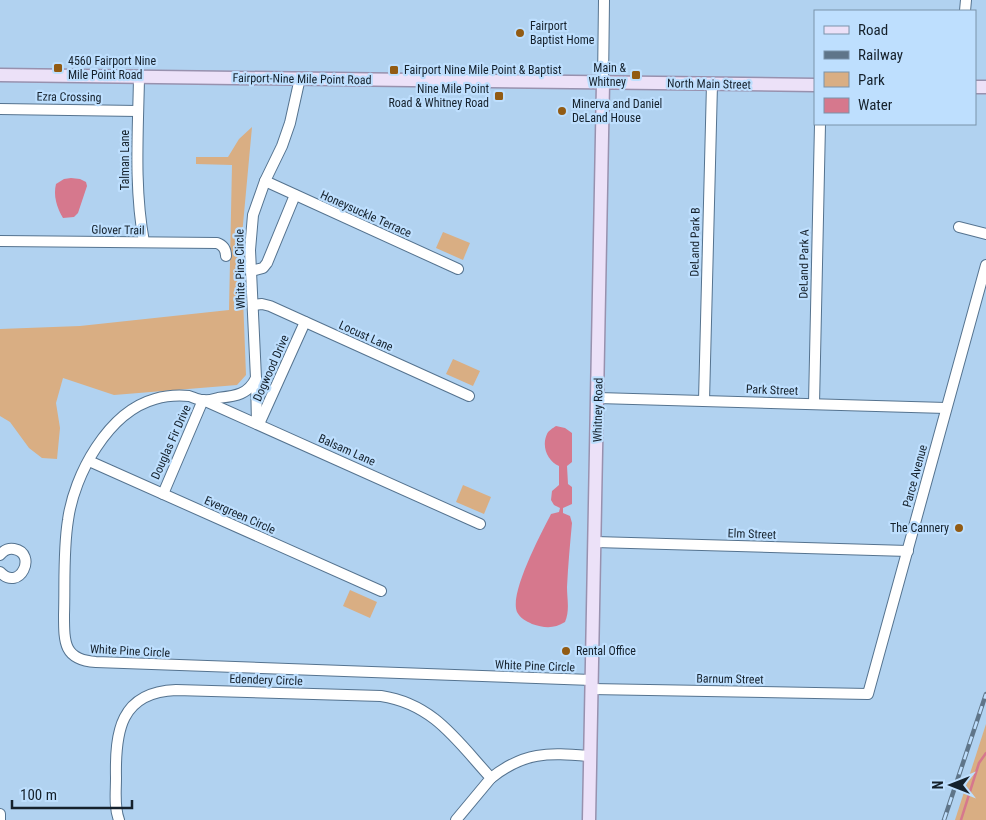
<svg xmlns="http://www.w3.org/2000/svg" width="986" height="820" viewBox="0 0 986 820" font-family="'Roboto Condensed',sans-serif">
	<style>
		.green { fill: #d9ae83 }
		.water { fill: #d6788d }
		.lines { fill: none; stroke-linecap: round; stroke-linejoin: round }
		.stream { stroke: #d6788d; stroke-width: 2.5 }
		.minor-casing { stroke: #55738f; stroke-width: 12 }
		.major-casing { stroke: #9891ae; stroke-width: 15 }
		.minor { stroke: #fff; stroke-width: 10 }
		.major { stroke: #ece1f8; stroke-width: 12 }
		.rail-casing { stroke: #5f7589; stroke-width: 4.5 }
		.rail { stroke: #bedffe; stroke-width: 2.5; stroke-dasharray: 8; stroke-linecap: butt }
		.poi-dot { fill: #925b13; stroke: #bedffe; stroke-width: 2 }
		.labels { text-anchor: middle; stroke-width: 4.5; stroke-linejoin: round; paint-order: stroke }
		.poi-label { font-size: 12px; fill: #15212c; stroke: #bedffe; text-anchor: start }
		.street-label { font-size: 12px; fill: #15212c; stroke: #bedffe }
	</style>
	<rect width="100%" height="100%" fill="#b1d2f0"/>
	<!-- green -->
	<g class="green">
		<polygon points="252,127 241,246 246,375 237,385 114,395 63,378 56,403 60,428 57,459 42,458 29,448 10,422 0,416 0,329 80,326 229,310 232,165 196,164 196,157 228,157 239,139"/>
		<polygon points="443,232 470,243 463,260 436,248"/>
		<polygon points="453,359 480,371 473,386 446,374"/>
		<polygon points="463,485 491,497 484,514 456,502"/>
		<polygon points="350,590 377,602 370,618 343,606"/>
		<polygon points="986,724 986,820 955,820"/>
	</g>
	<!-- water -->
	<g class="water">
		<path d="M71,178L80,179L86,182L87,186L78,213L74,217L63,218C57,208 53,196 56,184L64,179Z"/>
		<path d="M556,426L565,428L572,433V462L567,466L568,484L572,487V504L563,508V513L570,516L572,523C570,544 568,566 567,587C567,599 570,610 565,622C554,629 544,628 532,624C526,621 520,618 517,612C509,593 542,532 551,514L559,512L560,508L554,505L551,500L552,491L559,485V466C548,461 541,447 547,434C548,431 553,428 556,426Z"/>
	</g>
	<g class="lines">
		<!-- stream -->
		<polyline class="stream" points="961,820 979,763 986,753"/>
		<defs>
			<g id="minor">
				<polyline points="965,11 966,0"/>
				<path d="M139,78C138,133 134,188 144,242"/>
				<path d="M300,78L290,123L282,146L265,181L253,215L250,250L256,378C248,395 235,396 218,398C214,399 208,401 203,400C198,400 193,397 189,396C178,395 165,396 155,399C108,412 74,475 68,520C63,551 65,584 64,615C64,643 64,660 96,662L592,680"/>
				<polyline points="603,83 604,0"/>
				<polyline points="0,109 138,111"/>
				<polyline points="265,181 458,269"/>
				<polyline points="959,227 986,234"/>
				<path d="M0,241L217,243C223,245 226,249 226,256"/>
				<polyline points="251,271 263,268 267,263 295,195"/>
				<polyline points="253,305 262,304 270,306 469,396"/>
				<polyline points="256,379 257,424"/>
				<polyline points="598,398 946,408"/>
				<polyline points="704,401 712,84"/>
				<polyline points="814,404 820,124"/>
				<polyline points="259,424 305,322"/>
				<polyline points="89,461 381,591"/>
				<polyline points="163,494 203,400 480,524"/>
				<polyline points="595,542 908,551"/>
				<path d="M0,555C4,550 8,548 14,549C38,553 20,593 0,572"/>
				<polyline points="591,689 868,694 986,265"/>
				<path d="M491,778C525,751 548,753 590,756"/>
				<polyline points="0,814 0,820"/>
				<path d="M119,820C114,807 116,792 116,778C115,732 120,692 176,690L381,696C434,704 457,741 491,778L456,820"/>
			</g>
			<g id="major">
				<polyline points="0,75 815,85"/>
				<polyline points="975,87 986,87"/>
				<polyline points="589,820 603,83"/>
			</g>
		</defs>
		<!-- minor casing -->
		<use href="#minor" class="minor-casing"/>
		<!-- major casing -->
		<use href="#major" class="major-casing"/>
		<!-- minor -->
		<use href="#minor" class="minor"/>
		<!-- major -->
		<use href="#major" class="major"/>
		<defs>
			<polyline id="rail" points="944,820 986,694"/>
		</defs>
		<!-- rail casing -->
		<use href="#rail" class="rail-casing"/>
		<!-- rail -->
		<use href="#rail" class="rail"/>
	</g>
	<!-- markers -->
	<g class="poi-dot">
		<circle cx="520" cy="33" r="5"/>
		<rect x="53" y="63" width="10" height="10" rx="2.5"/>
		<rect x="389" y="65" width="10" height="10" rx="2.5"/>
		<rect x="631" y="70" width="10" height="10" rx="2.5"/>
		<rect x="494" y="91" width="10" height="10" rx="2.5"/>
		<circle cx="562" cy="111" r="5"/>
		<circle cx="959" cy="528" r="5"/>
		<circle cx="566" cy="651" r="5"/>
	</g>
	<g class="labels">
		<!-- poi labels -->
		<g class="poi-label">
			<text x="530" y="30">Fairport<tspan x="530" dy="14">Baptist Home</tspan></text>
			<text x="68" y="65">4560 Fairport Nine<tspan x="68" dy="14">Mile Point Road</tspan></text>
			<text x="626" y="72" text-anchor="end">Main &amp;<tspan x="626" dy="14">Whitney</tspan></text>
			<text x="404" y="74">Fairport Nine Mile Point &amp; Baptist</text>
			<text x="489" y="93" text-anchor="end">Nine Mile Point<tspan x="489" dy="14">Road &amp; Whitney Road</tspan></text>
			<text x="572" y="108">Minerva and Daniel<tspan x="572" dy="14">DeLand House</tspan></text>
			<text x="949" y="532" text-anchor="end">The Cannery</text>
			<text x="576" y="655">Rental Office</text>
		</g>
		<!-- street labels -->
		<g class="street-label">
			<text transform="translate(302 79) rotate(1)" y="4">Fairport-Nine Mile Point Road</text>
			<text transform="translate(709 84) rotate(1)" y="4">North Main Street</text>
			<text transform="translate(69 97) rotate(1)" y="4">Ezra Crossing</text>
			<text transform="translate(125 160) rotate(-90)" y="4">Talman Lane</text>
			<text transform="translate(366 214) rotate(24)" y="4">Honeysuckle Terrace</text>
			<text transform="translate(118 230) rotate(1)" y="4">Glover Trail</text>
			<text transform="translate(695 242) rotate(-89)" y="4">DeLand Park B</text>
			<text transform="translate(804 264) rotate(-89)" y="4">DeLand Park A</text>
			<text transform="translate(240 269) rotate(-91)" y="4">White Pine Circle</text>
			<text transform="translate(366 336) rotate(24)" y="4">Locust Lane</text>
			<text transform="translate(271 368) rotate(-66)" y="4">Dogwood Drive</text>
			<text transform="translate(772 390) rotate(2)" y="4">Park Street</text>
			<text transform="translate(598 410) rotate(-89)" y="4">Whitney Road</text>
			<text transform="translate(171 442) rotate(-66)" y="4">Douglas Fir Drive</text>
			<text transform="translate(347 450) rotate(24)" y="4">Balsam Lane</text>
			<text transform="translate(915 476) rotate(-75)" y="4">Parce Avenue</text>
			<text transform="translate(240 515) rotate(24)" y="4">Evergreen Circle</text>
			<text transform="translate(752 534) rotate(2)" y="4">Elm Street</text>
			<text transform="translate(130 651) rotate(3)" y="4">White Pine Circle</text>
			<text transform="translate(535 666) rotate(2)" y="4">White Pine Circle</text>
			<text transform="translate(730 679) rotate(1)" y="4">Barnum Street</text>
			<text transform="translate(266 680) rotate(2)" y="4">Edendery Circle</text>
		</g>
	</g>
	<!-- legend -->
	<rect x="814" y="10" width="162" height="115" fill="#bedffe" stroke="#7a93aa"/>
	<rect x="824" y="26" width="25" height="8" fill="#ece1f8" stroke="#7a93aa"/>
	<text x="858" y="35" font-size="15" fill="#15212c">Road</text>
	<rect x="824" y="51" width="25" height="8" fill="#5f7589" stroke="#7a93aa"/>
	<text x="858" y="60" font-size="15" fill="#15212c">Railway</text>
	<rect x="824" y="72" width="25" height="15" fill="#d9ae83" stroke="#7a93aa"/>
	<text x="858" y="85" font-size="15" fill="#15212c">Park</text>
	<rect x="824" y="98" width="25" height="15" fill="#d6788d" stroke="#7a93aa"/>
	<text x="858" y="110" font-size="15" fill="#15212c">Water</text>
	<!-- north arrow -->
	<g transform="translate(951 785) rotate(270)" stroke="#bedffe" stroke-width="4" paint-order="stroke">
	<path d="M0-4L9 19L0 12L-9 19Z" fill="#15212c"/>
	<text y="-8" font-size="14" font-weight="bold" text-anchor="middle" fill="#15212c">N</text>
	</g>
	<!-- scale -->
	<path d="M12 800v8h120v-8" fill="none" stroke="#15212c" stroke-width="2.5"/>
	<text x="20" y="800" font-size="15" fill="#15212c" stroke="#bedffe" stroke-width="4" paint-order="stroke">100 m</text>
</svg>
